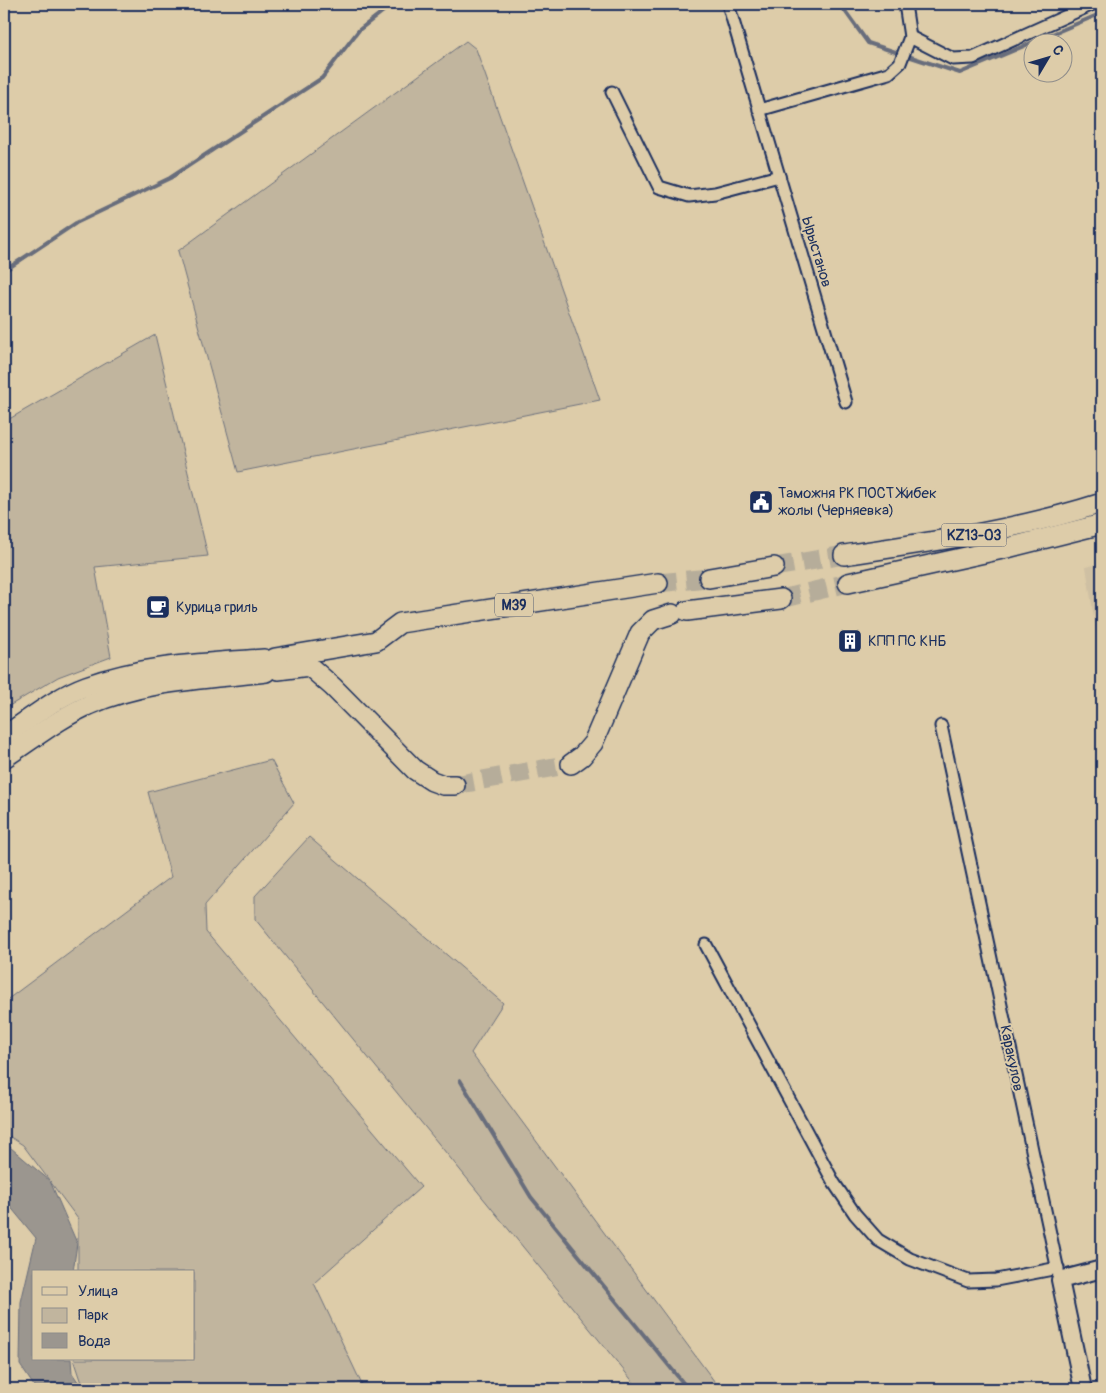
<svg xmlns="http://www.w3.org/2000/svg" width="1106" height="1393" viewBox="0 0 1106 1393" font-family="Pangolin,sans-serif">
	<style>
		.built { fill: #cfc0a3 }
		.green { fill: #c1b59e; stroke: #6e727e }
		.water { fill: #9b968f; stroke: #686d7b }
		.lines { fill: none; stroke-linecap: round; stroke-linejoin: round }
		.stream { stroke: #686d7b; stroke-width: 4 }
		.trunk-tunnel { stroke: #b6ad9a; stroke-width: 19; stroke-dasharray: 19 9; stroke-linecap: butt }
		.minor-casing { stroke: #1b2f5e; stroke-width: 15 }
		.secondary-casing { stroke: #1b2f5e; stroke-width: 20 }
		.trunk-casing { stroke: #1b2f5e; stroke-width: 22 }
		.minor { stroke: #ddcca9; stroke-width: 11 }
		.secondary { stroke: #ddcca9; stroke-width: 16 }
		.trunk { stroke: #ddcca9; stroke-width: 19 }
		.labels { text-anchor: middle; stroke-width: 4; stroke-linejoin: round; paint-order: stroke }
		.shield { fill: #ddcca9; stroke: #555e74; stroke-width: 1 }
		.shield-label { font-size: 14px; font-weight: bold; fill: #1b2f5e }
		.street-label { font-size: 15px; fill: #1b2f5e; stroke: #ddcca9 }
		.poi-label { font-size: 15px; fill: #1b2f5e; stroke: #ddcca9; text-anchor: start }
	</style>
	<rect width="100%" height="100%" fill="#ddcca9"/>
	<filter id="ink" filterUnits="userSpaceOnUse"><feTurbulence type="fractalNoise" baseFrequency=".02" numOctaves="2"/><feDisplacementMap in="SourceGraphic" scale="10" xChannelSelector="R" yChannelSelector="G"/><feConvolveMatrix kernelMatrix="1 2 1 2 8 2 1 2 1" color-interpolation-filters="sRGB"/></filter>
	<g filter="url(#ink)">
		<!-- built -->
		<polygon class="built" points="1102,563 1102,636 1097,637 1086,567"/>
		<!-- green -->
		<g class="green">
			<polygon points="466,41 476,49 600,400 238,472 178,251"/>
			<polygon points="155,335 208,556 95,567 111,657 58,677 4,709 4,422"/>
			<polygon points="271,760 294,803 205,905 206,932 421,1187 314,1283 364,1389 84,1389 74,1359 194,1359 194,1272 78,1272 78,1219 23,1145 4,1133 4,1002 171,877 148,792"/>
			<polygon points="309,837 503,1003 471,1053 720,1389 639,1389 255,919 255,896"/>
		</g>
		<!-- water -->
		<polygon class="water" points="4,1142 50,1181 77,1243 73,1272 34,1272 34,1359 71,1359 72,1373 83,1389 36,1389 20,1365 21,1302 36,1238 4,1199"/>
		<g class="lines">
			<!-- stream -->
			<g class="stream">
				<polyline points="840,4 868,43 960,73 1102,13"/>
				<polyline points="4,271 76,223 170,178 322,78 359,30 386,9 396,4"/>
				<polyline points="460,1080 531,1197 688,1389"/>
			</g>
			<!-- trunk-tunnel -->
			<g class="trunk-tunnel">
				<polyline points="774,567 844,555"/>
				<polyline points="658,583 709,578"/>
				<polyline points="781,599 848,583"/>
				<polyline points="455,785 571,764"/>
			</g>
			<defs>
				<g id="minor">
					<polyline points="728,4 846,402"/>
					<polyline points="910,37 953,59 973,58 1093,4"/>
					<polyline points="612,92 659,187 689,196 715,193 779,176"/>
					<polyline points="759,110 889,73 900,63 910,37 905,4"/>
					<polyline points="941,726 1060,1280"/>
					<polyline points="706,945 834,1183 855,1214 878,1240 910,1259 968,1281 996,1280 1058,1268"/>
				</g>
				<polyline id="secondary" points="1083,1389 1060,1280 1102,1269"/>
				<g id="trunk">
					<path d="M844,555C931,542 1018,530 1102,503"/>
					<polyline points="709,578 774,567"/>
					<polyline points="848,583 1007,548 1102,524"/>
					<polyline points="687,611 781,599"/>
					<polyline points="275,658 376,641 400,623 658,583"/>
					<polyline points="278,670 309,666 333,687 415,770 432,781 443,785 455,785"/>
					<path d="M4,736C30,719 56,697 86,686C142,665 205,663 264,659"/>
					<path d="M4,758C32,740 60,717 91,704C146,680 208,679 266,672"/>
					<polyline points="571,764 582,756 593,743 640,633 653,620 672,614"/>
				</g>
			</defs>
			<!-- minor casing -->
			<use href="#minor" class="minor-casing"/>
			<!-- secondary casing -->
			<use href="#secondary" class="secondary-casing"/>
			<!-- trunk casing -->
			<use href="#trunk" class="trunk-casing"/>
			<!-- minor -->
			<use href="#minor" class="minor"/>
			<!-- secondary -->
			<use href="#secondary" class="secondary"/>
			<!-- trunk -->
			<use href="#trunk" class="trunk"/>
		</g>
	</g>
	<!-- icons -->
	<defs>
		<symbol id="civic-square" viewBox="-11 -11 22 22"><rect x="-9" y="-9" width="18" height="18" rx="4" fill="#1b2f5e" stroke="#ddcca9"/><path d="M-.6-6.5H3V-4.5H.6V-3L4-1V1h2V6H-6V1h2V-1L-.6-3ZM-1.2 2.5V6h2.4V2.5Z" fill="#fff"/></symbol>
		<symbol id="cafe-square" viewBox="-11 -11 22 22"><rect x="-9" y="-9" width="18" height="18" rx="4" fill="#1b2f5e" stroke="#ddcca9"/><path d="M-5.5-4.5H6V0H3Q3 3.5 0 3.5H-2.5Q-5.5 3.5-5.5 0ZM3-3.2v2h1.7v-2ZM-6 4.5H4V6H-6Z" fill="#fff"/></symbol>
		<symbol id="building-square" viewBox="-11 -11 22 22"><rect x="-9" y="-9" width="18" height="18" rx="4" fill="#1b2f5e" stroke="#ddcca9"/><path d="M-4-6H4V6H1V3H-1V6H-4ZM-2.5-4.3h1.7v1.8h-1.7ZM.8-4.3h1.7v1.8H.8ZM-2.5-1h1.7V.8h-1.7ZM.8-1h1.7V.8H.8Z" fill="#fff"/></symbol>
	</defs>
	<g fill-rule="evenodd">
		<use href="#civic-square" x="747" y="488" width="28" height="28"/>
		<use href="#cafe-square" x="144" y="593" width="28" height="28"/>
		<use href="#building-square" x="836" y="627" width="28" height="28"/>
	</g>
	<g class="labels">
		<!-- shield labels -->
		<g class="shield">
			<rect x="941.5" y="523.5" width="65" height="23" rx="4"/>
			<rect x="495" y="593.5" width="38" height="23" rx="4"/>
		</g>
		<g class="shield-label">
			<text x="974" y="540">KZ13-03</text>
			<text x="514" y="610">M39</text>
		</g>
		<!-- street labels -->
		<g class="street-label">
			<text transform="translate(817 252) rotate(73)" y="5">Ырыстанов</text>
			<text transform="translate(1012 1058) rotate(78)" y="5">Каракулов</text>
		</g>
		<!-- poi labels -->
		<g class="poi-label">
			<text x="778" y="498">Таможня РК ПОСТ Жибек<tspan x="778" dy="17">жолы (Черняевка)</tspan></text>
			<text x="176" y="612">Курица гриль</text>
			<text x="868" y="646">КПП ПС КНБ</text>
		</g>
	</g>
	<!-- margin -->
	<rect width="1106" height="1393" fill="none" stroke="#ddcca9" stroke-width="20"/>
	<rect x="10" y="10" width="1086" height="1373" fill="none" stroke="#1b2f5e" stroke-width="2" filter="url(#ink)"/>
	<!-- legend -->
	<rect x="32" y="1270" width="162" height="90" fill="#ddcca9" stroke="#8f8d8b"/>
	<rect x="42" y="1287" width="25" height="8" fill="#ddcca9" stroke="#8f8d8b"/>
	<text x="78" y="1296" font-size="15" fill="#1b2f5e">Улица</text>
	<rect x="42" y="1308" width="25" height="15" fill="#c1b59e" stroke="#8f8d8b"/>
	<text x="78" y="1320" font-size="15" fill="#1b2f5e">Парк</text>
	<rect x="42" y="1333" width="25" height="15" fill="#9b968f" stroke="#8f8d8b"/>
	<text x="78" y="1346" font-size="15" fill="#1b2f5e">Вода</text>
	<!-- north arrow -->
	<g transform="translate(1048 58) rotate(52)"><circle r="24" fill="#ddcca9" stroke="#8f8d8b"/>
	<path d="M0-4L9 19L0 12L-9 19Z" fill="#1b2f5e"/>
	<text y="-8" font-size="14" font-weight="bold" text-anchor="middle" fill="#1b2f5e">С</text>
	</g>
</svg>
